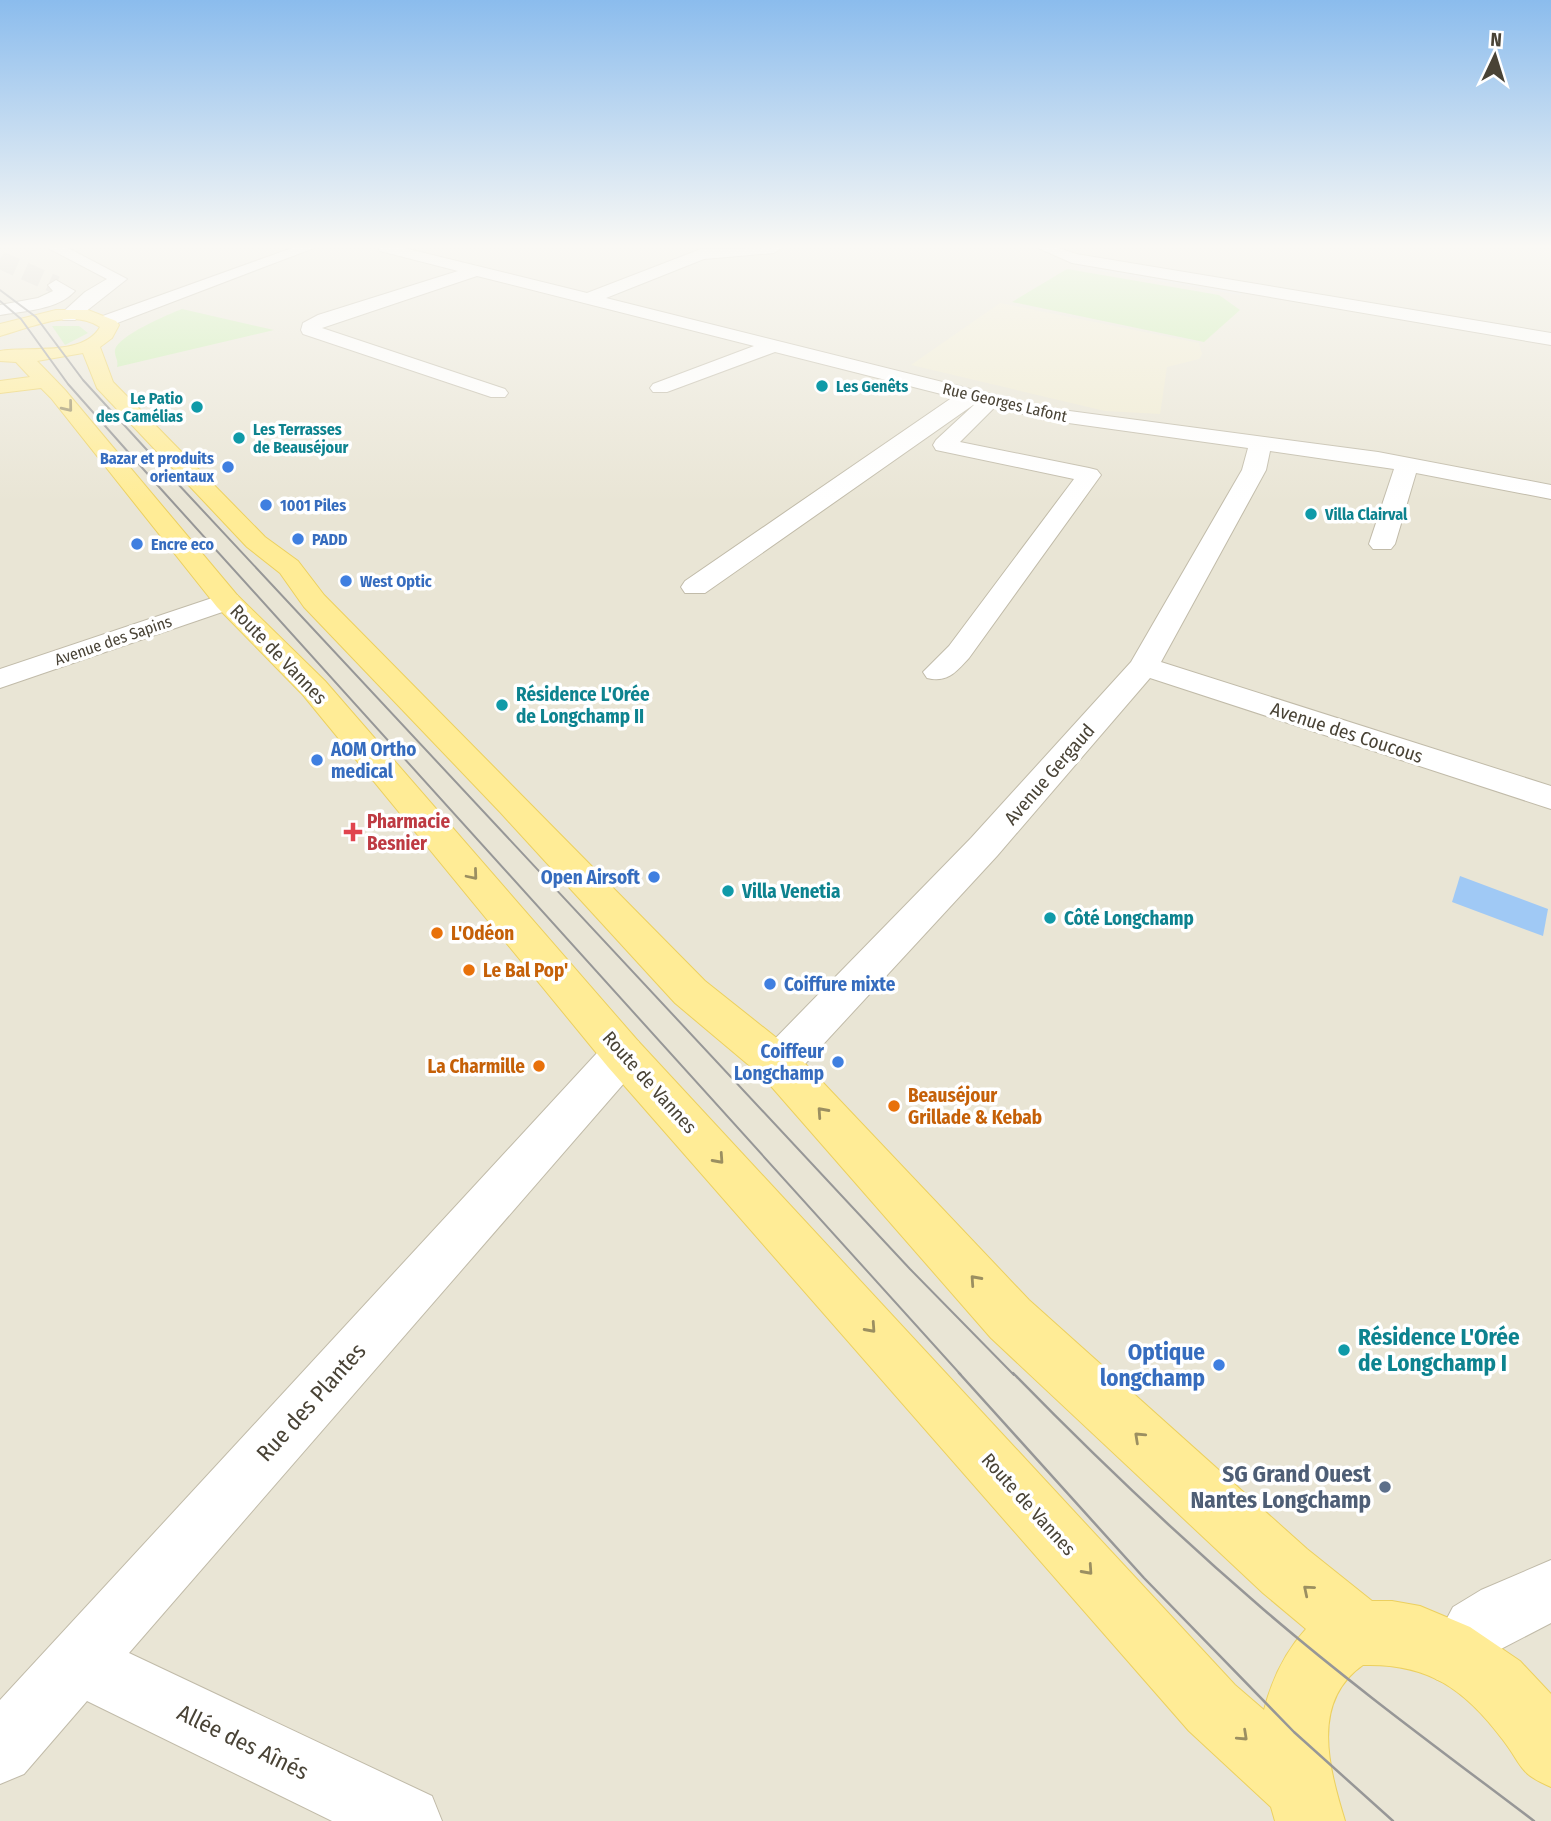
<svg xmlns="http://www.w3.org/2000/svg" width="1551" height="1821" viewBox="0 0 1551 1821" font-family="'Fira Sans Condensed',sans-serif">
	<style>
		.residential { fill: #e9e5d5 }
		.education { fill: #efead0 }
		.green { fill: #c9ecae }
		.parking { fill: #e6e4e0 }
		.water { fill: #a0c9f5 }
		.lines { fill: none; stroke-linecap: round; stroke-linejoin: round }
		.minor-tunnel { stroke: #d3cfc4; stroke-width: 18; stroke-dasharray: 18 9; stroke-linecap: butt }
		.minor-casing { stroke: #c1bba9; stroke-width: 2 }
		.major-casing { stroke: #ecd05f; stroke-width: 2 }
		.minor { fill: #fff; fill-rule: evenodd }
		.major { fill: #ffec96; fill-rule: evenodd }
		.tram-far1 { stroke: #979797; stroke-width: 2 }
		.tram { stroke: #979797; stroke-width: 2.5 }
		.oneway { stroke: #9b8f61 }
		.culture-dot { fill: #0f9aa8; stroke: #fff; stroke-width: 2.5 }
		.shop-dot { fill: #3f7fe0; stroke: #fff; stroke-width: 2.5 }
		.health-dot { fill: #e0444e; stroke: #fff; stroke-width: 2.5 }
		.food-dot { fill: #e8710a; stroke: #fff; stroke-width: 2.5 }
		.service-dot { fill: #5c6f8a; stroke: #fff; stroke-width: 2.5 }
		.labels { text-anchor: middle; stroke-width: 7; stroke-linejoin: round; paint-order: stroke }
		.far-culture-label { font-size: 16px; font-weight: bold; fill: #0d838f; stroke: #fff; text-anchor: start }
		.far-street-label { font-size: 16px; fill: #494336; stroke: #fff }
		.far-shop-label { font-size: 16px; font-weight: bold; fill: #366cbe; stroke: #fff; text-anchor: start }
		.street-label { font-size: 19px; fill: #494336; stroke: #fff }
		.culture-label { font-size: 19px; font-weight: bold; fill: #0d838f; stroke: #fff; text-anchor: start }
		.shop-label { font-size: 19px; font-weight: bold; fill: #366cbe; stroke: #fff; text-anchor: start }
		.health-label { font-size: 19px; font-weight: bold; fill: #be3a42; stroke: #fff; text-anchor: start }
		.food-label { font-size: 19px; font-weight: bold; fill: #c56008; stroke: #fff; text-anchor: start }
		.near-culture-label { font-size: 23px; font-weight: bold; fill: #0d838f; stroke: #fff; text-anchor: start }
		.near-shop-label { font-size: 23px; font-weight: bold; fill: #366cbe; stroke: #fff; text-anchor: end }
		.near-street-label { font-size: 23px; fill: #494336; stroke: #fff }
		.near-service-label { font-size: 23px; font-weight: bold; fill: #4e5e75; stroke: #fff; text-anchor: end }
	</style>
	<rect width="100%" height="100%" fill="#f5f2e8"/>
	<!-- residential -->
	<rect class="residential" x="0" y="248" width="1551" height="1573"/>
	<!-- education -->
	<polygon class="education" points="1000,303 1199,343 1202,354 1199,359 1167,367 1160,414 1105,411 911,365"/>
	<!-- green -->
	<g class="green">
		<polygon points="1067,269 1219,295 1240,310 1204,342 1012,302"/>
		<path d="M182,309L274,330L117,367C119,360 114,357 115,350C117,336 169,314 182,309Z"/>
		<polygon points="52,326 79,326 88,333 65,345"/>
	</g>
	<!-- parking -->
	<polygon class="parking" points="1083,263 1245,291 1240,295 1077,267"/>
	<!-- water -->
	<polygon class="water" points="1460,876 1548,909 1543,936 1452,902"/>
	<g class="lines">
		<!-- minor-tunnel -->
		<polyline class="minor-tunnel" points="0,260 56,285"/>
		<defs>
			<g id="minor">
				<polygon points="48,248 68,248 127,279 75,320 63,320 60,316 63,312 85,292 107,279"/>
				<polygon points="292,248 314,248 112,325 106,326 97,321 100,317"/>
				<path d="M378,248H404L587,293L701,249L782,248L774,253L704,259L606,298L1047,408L1378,452L1551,485V499L1416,473L1395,544L1391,549H1373L1369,544L1394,469L1270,451L1266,470L1161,662L1551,786V809L1150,678L997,856L793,1077L778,1082L763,1077L756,1064L763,1051L971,838L1131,662L1242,470L1248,448L1047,420L995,407L960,442L1089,468L1097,470L1101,475L969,658C956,672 948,683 927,678L923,672L949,646L1074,479L936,450L933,445L936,440L976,403L705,593H685L681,587L685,581L953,397L775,352L667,392H653L650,388L653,384L754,346L477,276L322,328L505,389L508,393L505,397H491L303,334L301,330L303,323L318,315L458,271L380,251Z"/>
				<polygon points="1038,248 1059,248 1076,254 1551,333 1551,345 1072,263"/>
				<path d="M56,280L75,291C58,310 23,311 0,315V305L38,298L53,291L48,285Z"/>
				<polygon points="227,593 237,595 241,601 237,607 0,688 0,669"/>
				<polygon points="623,1036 638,1041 645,1054 638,1067 129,1653 432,1796 442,1821 332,1821 87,1701 24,1774 0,1784 0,1700 608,1041"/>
				<polygon points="1551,1560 1551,1623 1497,1651 1482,1679 1459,1688 1436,1679 1427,1656 1453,1607 1481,1590"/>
			</g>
			<path id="major" d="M56,310H88L116,321L119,325L112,338L100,347L113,382L265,537L298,561L324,595L705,981L793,1051L1029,1300L1307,1549L1372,1601H1392L1420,1606L1470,1627L1520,1661L1551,1694V1787C1518,1773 1523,1766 1503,1740C1465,1689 1428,1663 1363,1665C1310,1702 1329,1768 1345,1821H1275L1271,1807L1189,1731L608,1067L303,695L217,607L51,398L41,388L0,393V381L30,377L16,362L0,361V351C28,346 83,357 100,327C72,308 29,328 0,336V324ZM83,353L97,388L247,547L280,573L304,607L500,812L675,1003L763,1077L991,1338L1263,1593L1306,1629C1285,1652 1272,1679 1264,1710L1235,1685L638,1041L325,681L237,595L65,390L37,361Z"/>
		</defs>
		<!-- minor casing -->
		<use href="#minor" class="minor-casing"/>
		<!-- major casing -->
		<use href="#major" class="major-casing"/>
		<!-- minor -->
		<use href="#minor" class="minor"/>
		<!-- major -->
		<use href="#major" class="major"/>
		<!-- tram-far1 -->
		<g class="tram-far1">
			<polyline points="0,290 36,317 83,380 178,484 910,1269 1014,1375"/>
			<polyline points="0,301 21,319 68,384 160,488 961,1375"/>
		</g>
		<!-- tram -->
		<g class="tram">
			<polyline points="959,1373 1144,1578 1294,1732 1393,1821"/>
			<path d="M1013,1373C1093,1455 1176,1534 1263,1609C1350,1684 1443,1752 1534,1821"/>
		</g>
	</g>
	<!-- one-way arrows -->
	<defs><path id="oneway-chevron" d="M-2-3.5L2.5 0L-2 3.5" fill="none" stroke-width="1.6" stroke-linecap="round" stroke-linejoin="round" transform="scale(1.75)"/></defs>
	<g class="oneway">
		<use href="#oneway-chevron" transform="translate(68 407) rotate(51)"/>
		<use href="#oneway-chevron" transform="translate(473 875) rotate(50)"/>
		<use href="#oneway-chevron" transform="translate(822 1112) rotate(-132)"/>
		<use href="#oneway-chevron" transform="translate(719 1159) rotate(48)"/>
		<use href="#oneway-chevron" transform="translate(975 1280) rotate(-132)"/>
		<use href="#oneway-chevron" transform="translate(871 1328) rotate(48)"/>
		<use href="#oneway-chevron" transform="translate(1139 1437) rotate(-137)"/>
		<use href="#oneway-chevron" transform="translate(1088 1570) rotate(48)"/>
		<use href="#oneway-chevron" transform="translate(1308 1590) rotate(-140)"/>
		<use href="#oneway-chevron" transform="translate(1243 1736) rotate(43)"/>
	</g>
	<!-- sky -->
	<linearGradient id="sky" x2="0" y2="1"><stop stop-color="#8bbced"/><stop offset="0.49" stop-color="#faf9f5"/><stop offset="1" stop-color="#faf9f5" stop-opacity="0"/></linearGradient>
	<rect width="1551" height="503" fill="url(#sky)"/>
	<!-- markers -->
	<g class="culture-dot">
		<circle cx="822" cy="386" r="7"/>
		<circle cx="197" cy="407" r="7"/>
		<circle cx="239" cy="438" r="7"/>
		<circle cx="1311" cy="514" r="7"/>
		<circle cx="502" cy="705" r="7"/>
		<circle cx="728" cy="891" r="7"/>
		<circle cx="1050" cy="918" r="7"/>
		<circle cx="1344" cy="1350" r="7"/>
	</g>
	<g class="shop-dot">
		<circle cx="228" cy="467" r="7"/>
		<circle cx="266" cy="505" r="7"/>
		<circle cx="298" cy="539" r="7"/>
		<circle cx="137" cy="544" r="7"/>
		<circle cx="346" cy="581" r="7"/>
		<circle cx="317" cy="760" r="7"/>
		<circle cx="654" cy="877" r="7"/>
		<circle cx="770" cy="984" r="7"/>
		<circle cx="838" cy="1062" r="7"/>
		<circle cx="1219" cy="1365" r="7"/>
	</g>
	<path class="health-dot" d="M349.5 821.5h7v7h7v7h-7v7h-7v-7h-7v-7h7z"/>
	<g class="food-dot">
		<circle cx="437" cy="933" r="7"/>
		<circle cx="469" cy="970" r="7"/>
		<circle cx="539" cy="1066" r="7"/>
		<circle cx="894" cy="1106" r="7"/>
	</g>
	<circle class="service-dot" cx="1385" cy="1487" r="7"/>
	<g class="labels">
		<!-- far-culture labels -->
		<g class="far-culture-label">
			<text x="836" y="392">Les Genêts</text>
			<text x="183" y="404" text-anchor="end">Le Patio<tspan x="183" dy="18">des Camélias</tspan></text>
			<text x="253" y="435">Les Terrasses<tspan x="253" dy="18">de Beauséjour</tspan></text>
			<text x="1325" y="520">Villa Clairval</text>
		</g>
		<!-- far-street labels -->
		<g class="far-street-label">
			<text transform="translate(1005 402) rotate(13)" y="6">Rue Georges Lafont</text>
			<text transform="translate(113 640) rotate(-19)" y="6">Avenue des Sapins</text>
		</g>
		<!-- far-shop labels -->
		<g class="far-shop-label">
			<text x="214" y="464" text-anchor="end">Bazar et produits<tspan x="214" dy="18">orientaux</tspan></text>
			<text x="280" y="511">1001 Piles</text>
			<text x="312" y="545">PADD</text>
			<text x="151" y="550">Encre eco</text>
			<text x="360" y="587">West Optic</text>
		</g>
		<!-- street labels -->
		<g class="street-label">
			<text transform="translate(279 654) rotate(46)" y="7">Route de Vannes</text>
			<text transform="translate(1347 732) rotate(18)" y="7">Avenue des Coucous</text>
			<text transform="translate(1049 774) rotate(-49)" y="7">Avenue Gergaud</text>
			<text transform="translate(650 1082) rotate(48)" y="7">Route de Vannes</text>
			<text transform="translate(1029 1504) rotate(48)" y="7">Route de Vannes</text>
		</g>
		<!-- culture labels -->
		<g class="culture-label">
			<text x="516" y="701">Résidence L'Orée<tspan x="516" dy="22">de Longchamp II</tspan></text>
			<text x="742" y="898">Villa Venetia</text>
			<text x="1064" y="925">Côté Longchamp</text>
		</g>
		<!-- shop labels -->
		<g class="shop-label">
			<text x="331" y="756">AOM Ortho<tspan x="331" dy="22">medical</tspan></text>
			<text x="640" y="884" text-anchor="end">Open Airsoft</text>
			<text x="784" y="991">Coiffure mixte</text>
			<text x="824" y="1058" text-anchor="end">Coiffeur<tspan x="824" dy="22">Longchamp</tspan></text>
		</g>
		<!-- health labels -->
		<g class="health-label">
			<text x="367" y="828">Pharmacie<tspan x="367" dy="22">Besnier</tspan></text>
		</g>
		<!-- food labels -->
		<g class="food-label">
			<text x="451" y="940">L'Odéon</text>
			<text x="483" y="977">Le Bal Pop'</text>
			<text x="525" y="1073" text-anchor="end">La Charmille</text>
			<text x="908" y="1102">Beauséjour<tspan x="908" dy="22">Grillade &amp; Kebab</tspan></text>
		</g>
		<!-- near-culture labels -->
		<g class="near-culture-label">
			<text x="1358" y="1345">Résidence L'Orée<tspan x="1358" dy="26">de Longchamp I</tspan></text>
		</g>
		<!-- near-shop labels -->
		<g class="near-shop-label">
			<text x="1205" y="1360">Optique<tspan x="1205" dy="26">longchamp</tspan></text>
		</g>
		<!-- near-street labels -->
		<g class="near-street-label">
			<text transform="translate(311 1402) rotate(-48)" y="8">Rue des Plantes</text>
			<text transform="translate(243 1742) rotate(26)" y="8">Allée des Aînés</text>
		</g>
		<!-- near-service labels -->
		<g class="near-service-label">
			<text x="1371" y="1482">SG Grand Ouest<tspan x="1371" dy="26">Nantes Longchamp</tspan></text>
		</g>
	</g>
	<!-- north arrow -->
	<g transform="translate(1495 56) rotate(4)" stroke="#ffffff" stroke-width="5" paint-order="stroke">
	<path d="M0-5L12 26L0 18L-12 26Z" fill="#494336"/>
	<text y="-10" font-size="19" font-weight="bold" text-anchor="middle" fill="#494336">N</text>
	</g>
</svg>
